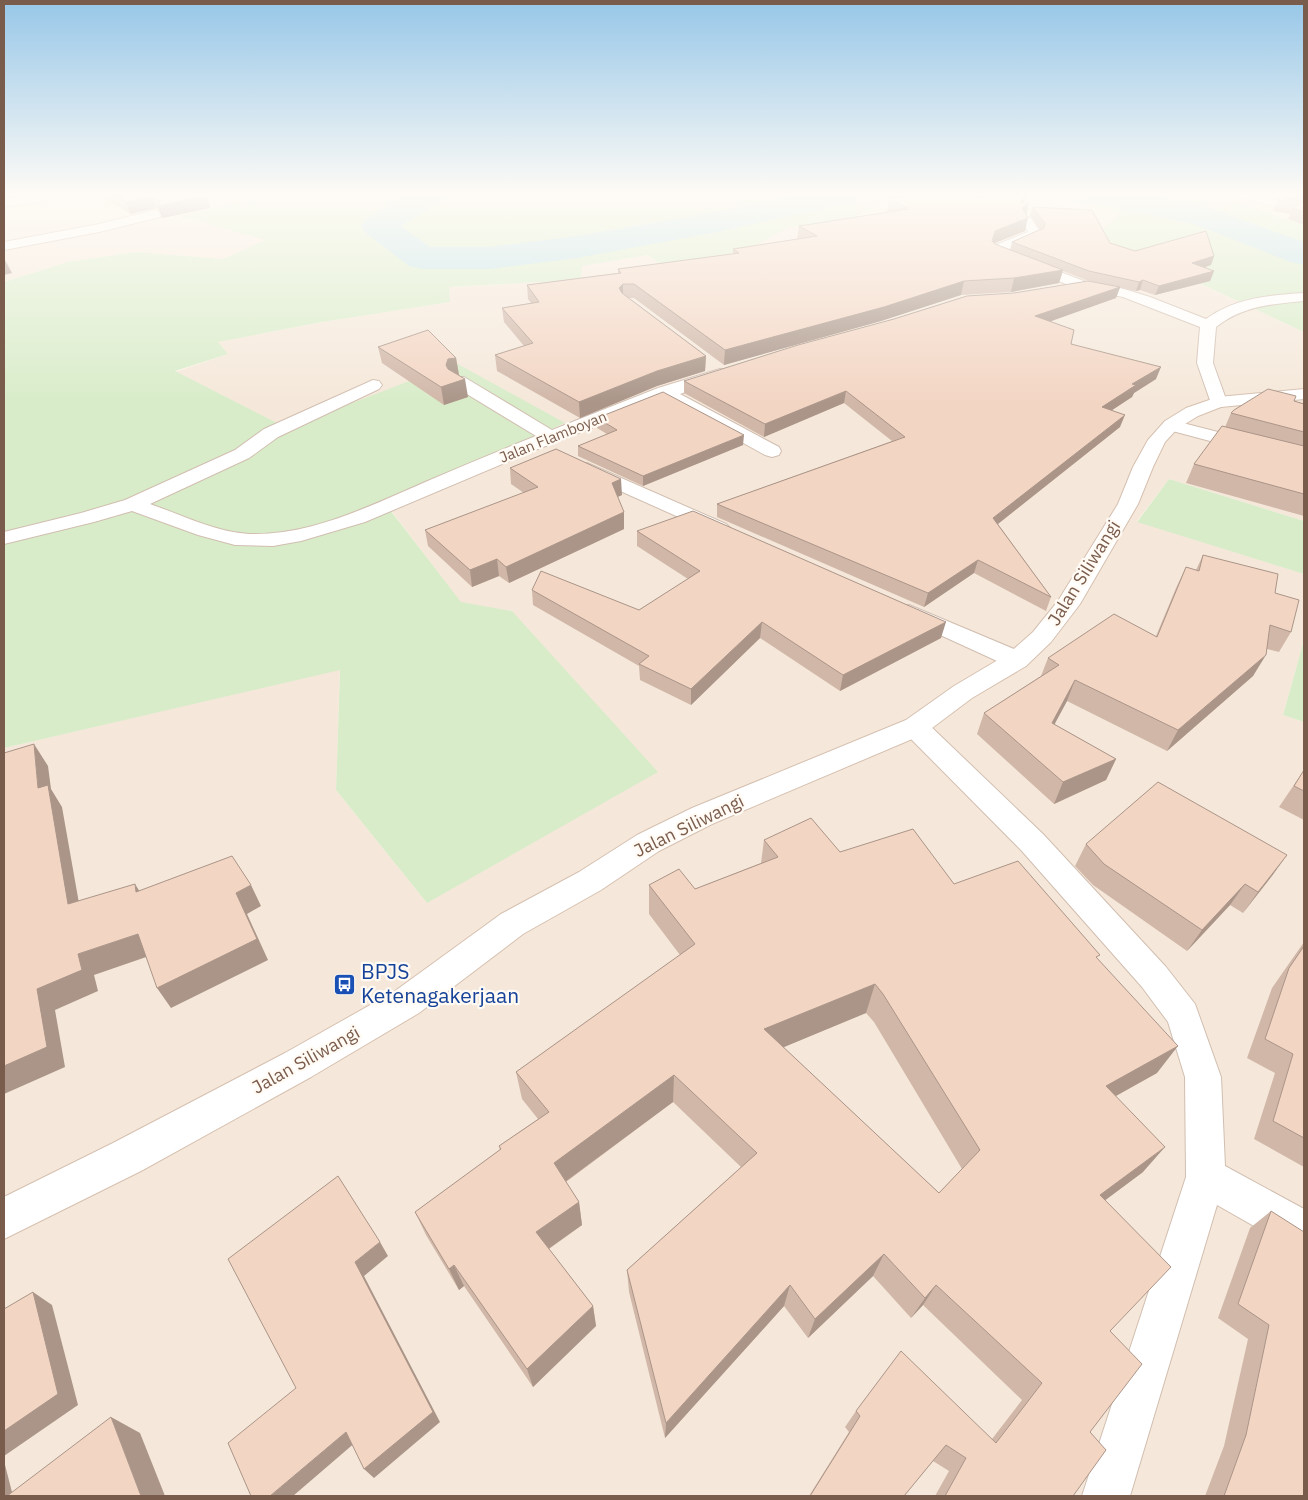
<svg xmlns="http://www.w3.org/2000/svg" width="1308" height="1500" viewBox="0 0 1308 1500" font-family="'IBM Plex Sans',sans-serif">
	<style>
		.residential { fill: #f5e8da }
		.green { fill: #d8ecc9 }
		.lines { fill: none; stroke-linecap: round; stroke-linejoin: round }
		.river { fill: #bfe3e8; fill-rule: evenodd }
		.street-casing { stroke: #d1beb0; stroke-width: 2 }
		.secondary-casing { stroke: #d6c0b0; stroke-width: 2 }
		.street { fill: #fff; fill-rule: evenodd }
		.secondary { fill: #fff; fill-rule: evenodd }
		.wall { fill: #d1b7a8; fill-rule: evenodd }
		.shaded-wall { fill: #aa9588 }
		.building { fill: #f3d5c3; stroke: #aa9588; fill-rule: evenodd }
		.labels { text-anchor: middle; stroke-width: 4.5; stroke-linejoin: round; paint-order: stroke }
		.far-street-label { font-size: 15px; fill: #7a5c4d; stroke: #fffaf3 }
		.street-label { font-size: 18px; fill: #7a5c4d; stroke: #fffaf3 }
		.near-transit-label { font-size: 21px; fill: #164399; stroke: #fffaf3; text-anchor: start }
	</style>
	<rect width="100%" height="100%" fill="#fdf6ec"/>
	<!-- residential -->
	<g class="residential">
		<polygon points="4,194 337,194 299,201 274,194 180,216 267,240 223,259 135,252 68,262 4,282"/>
		<polygon points="895,194 1030,194 1122,213 1096,235 1304,332 1304,521 1169,479 1137,521 1304,574 1304,640 1283,715 1304,722 1304,1496 4,1496 4,748 340,669 336,790 427,903 512,611 461,603 384,501 564,424 287,428 175,372 228,354 217,342 322,322 449,302 449,287 580,280 581,266 648,255 669,271 740,254 789,227 848,221 894,197"/>
		<polygon points="1191,194 1304,194 1304,225 1246,205"/>
	</g>
	<!-- green -->
	<g class="green">
		<polygon points="275,194 299,201 337,194 895,194 894,197 848,221 789,227 740,254 669,271 648,255 582,266 580,280 449,287 450,302 322,322 218,342 228,354 175,371 287,428 456,363 565,423 384,502 461,602 512,611 658,772 427,903 336,790 340,670 4,748 4,282 68,262 135,252 223,259 266,240 179,216"/>
		<polygon points="1030,194 1191,194 1246,205 1304,225 1304,332 1096,235 1121,213"/>
		<polygon points="1169,479 1304,521 1304,574 1137,522"/>
		<polygon points="1304,640 1304,722 1283,715"/>
	</g>
	<g class="lines">
		<!-- river -->
		<g class="river">
			<polygon points="409,194 446,194 441,201 401,226 430,247 490,247 577,236 717,212 805,194 863,194 858,201 847,203 717,232 577,258 490,269 422,269 409,266 366,233 361,226 366,219"/>
			<polygon points="1084,194 1142,194 1203,206 1304,242 1304,265 1291,262 1194,224 1088,201"/>
		</g>
		<defs>
			<g id="street">
				<polygon points="41,194 51,194 53,196 47,200 4,207 4,199"/>
				<polygon points="1235,194 1253,194 1304,206 1304,214 1237,196"/>
				<polygon points="156,210 162,214 160,217 99,232 4,250 4,242 99,224"/>
				<path d="M1027,217L1031,218L1041,233L1040,236L1005,251L1089,283L1111,285L1150,297L1206,319C1234,298 1270,295 1304,293V301C1272,304 1242,306 1216,327L1213,363L1227,402L1224,406L1218,407L1212,406L1197,363L1200,327L1123,297L1095,291L1076,290L1074,287L993,256L991,253L993,246L1028,232L1021,221Z"/>
				<path d="M720,369L726,370L728,374L726,378L680,394L779,447L781,451L779,455L772,457L765,455L664,399L533,451L365,522L301,541L273,546L235,545L198,535L132,511L94,522L4,544V532L81,513L125,500L235,450L264,429L373,380L379,381L382,385L379,389L278,437L249,458L150,504C182,515 215,532 249,534C312,536 374,504 430,480C465,465 501,450 536,436L452,385L450,381L452,377H464L552,430L658,388Z"/>
				<polygon points="1171,420 1304,454 1304,466 1165,429 1162,425 1165,421"/>
				<polygon points="587,463 726,524 730,528 726,532 719,534 712,532 580,473 577,469 580,465"/>
				<polygon points="909,605 1026,654 1029,660 1026,666 1017,668 1008,666 901,617 897,612 901,607"/>
				<polygon points="915,718 924,720 1043,834 1166,967 1195,1004 1221,1077 1225,1166 1304,1209 1304,1252 1289,1246 1217,1205 1130,1496 1082,1496 1186,1177 1185,1077 1168,1022 1142,987 1021,850 906,734 902,727 906,720"/>
			</g>
			<polygon id="secondary" points="1304,389 1304,399 1221,407 1198,416 1177,429 1165,442 1153,467 1138,504 1080,604 1051,642 1026,666 972,698 924,734 712,824 659,851 601,890 523,934 419,1013 311,1077 141,1171 4,1239 4,1197 113,1143 285,1053 395,991 501,914 579,872 637,835 692,808 906,720 954,686 1008,654 1033,632 1058,601 1118,504 1133,467 1148,440 1165,421 1186,408 1218,397"/>
		</defs>
		<!-- street casing -->
		<use href="#street" class="street-casing"/>
		<!-- secondary casing -->
		<use href="#secondary" class="secondary-casing"/>
		<!-- street -->
		<use href="#street" class="street"/>
		<!-- secondary -->
		<use href="#secondary" class="secondary"/>
	</g>
	<!-- wall -->
	<g class="wall">
		<polygon points="97,194 203,194 207,195 210,208 162,218 159,210 156,208 131,214"/>
		<polygon points="1026,194 1024,203 1026,214 1025,231 995,243 995,244 1010,250 1012,242 1040,229 1030,216 1032,207 1110,243 1135,251 1214,256 1211,265 1204,267 1214,271 1210,281 1155,295 1140,290 1136,291 1120,288 1116,298 1049,321 1071,344 1156,379 1134,393 1132,397 1112,410 1120,427 998,524 1051,597 1046,611 974,573 924,607 717,517 717,504 892,441 844,403 764,437 684,393 684,381 1014,293 1102,284 1086,280 1063,271 1059,283 1011,292 961,295 881,321 724,365 634,298 628,298 706,356 705,371 657,386 580,418 497,371 495,355 524,346 504,322 502,308 531,303 528,299 527,285 618,273 618,269 733,254 733,249 798,239 797,239 799,226 890,212 887,211 889,198 980,198"/>
		<polygon points="1269,194 1304,194 1304,225 1288,219 1290,214 1273,211 1278,200 1288,199"/>
		<polygon points="378,347 456,358 459,375 468,397 444,405 382,363"/>
		<polygon points="1294,401 1304,404 1304,516 1186,483 1194,464 1225,427 1231,413"/>
		<polygon points="597,418 743,445 643,486 578,456 578,446 607,434 597,428"/>
		<polygon points="510,468 622,495 617,497 624,529 509,583 499,576 472,587 428,546 425,530 524,493 511,484"/>
		<polygon points="637,531 941,638 840,691 760,638 691,705 640,680 639,666 533,605 532,590 639,610 688,579 637,546"/>
		<polygon points="1203,555 1275,593 1291,632 1279,652 1267,649 1253,676 1167,751 1067,701 1054,724 1116,759 1106,780 1054,804 977,734 984,713 1041,676 1048,658 1156,636 1176,588 1186,567 1196,570"/>
		<polygon points="1304,770 1304,820 1279,807"/>
		<path d="M764,840L840,852L954,884L1098,959L1157,1073L1116,1096L1143,1172L1105,1200L1110,1331L1090,1432L1073,1496H935L949,1471L933,1461L904,1496H809L849,1432L845,1427L856,1411L992,1439L1022,1400L923,1305L911,1318L873,1276L808,1338L784,1306L665,1438L629,1292L627,1270L741,1167L673,1102L566,1182L579,1202L582,1225L549,1249L593,1306L596,1326L533,1387L464,1286L459,1290L426,1235L415,1212L500,1150L499,1146L538,1119L522,1099L516,1072L680,955L649,914V885L695,889L761,863ZM866,1013L874,1022L962,1169L939,1193L783,1047Z"/>
		<polygon points="1086,844 1287,855 1243,913 1230,905 1187,951 1093,885 1075,866"/>
		<polygon points="1304,942 1304,1167 1254,1139 1275,1073 1247,1058 1272,988"/>
		<polygon points="1271,1211 1304,1496 1205,1496 1224,1446 1248,1339 1218,1318 1250,1228"/>
	</g>
	<!-- shaded-wall -->
	<g class="shaded-wall">
		<polygon points="1026,194 1023,205 1020,203"/>
		<polygon points="207,195 210,208 162,218 157,206"/>
		<polygon points="152,196 156,208 131,214 126,202"/>
		<polygon points="1029,203 1026,216 1022,208"/>
		<polygon points="1028,218 1025,231 992,244 989,254 995,231"/>
		<polygon points="1214,256 1211,265 1189,273 1192,263"/>
		<polygon points="4,260 5,260 12,273 4,275"/>
		<polygon points="1063,270 1059,283 1011,292 1014,278"/>
		<polygon points="1214,271 1210,281 1155,295 1159,286"/>
		<polygon points="1143,280 1140,290 1136,291 1139,282"/>
		<polygon points="964,281 961,295 881,321 724,365 725,350"/>
		<polygon points="623,284 623,298 619,288"/>
		<polygon points="1120,287 1116,298 1032,328 1035,316"/>
		<polygon points="706,356 705,371 657,386 580,418 579,402 657,371"/>
		<polygon points="456,358 459,375 450,376 446,365 448,359"/>
		<polygon points="1161,367 1156,379 1134,393 1132,397 1097,420 1102,407 1132,384"/>
		<polygon points="465,379 468,397 444,405 441,387"/>
		<polygon points="846,391 844,403 764,437 765,424"/>
		<polygon points="1125,415 1120,427 989,531 993,518"/>
		<polygon points="744,435 743,445 643,486 643,476"/>
		<polygon points="621,479 622,495 613,499 612,483"/>
		<polygon points="624,512 624,529 509,583 506,567"/>
		<polygon points="497,559 499,576 472,587 470,570"/>
		<polygon points="978,560 974,573 924,607 928,593"/>
		<polygon points="762,622 760,638 691,705 691,689"/>
		<polygon points="946,622 941,638 840,691 843,675"/>
		<polygon points="1266,655 1253,676 1167,751 1178,730"/>
		<polygon points="1075,680 1067,701 1044,744 1052,723"/>
		<polygon points="34,744 48,766 51,789 62,807 83,926 68,904 38,788"/>
		<polygon points="1116,759 1106,780 1054,804 1063,782"/>
		<polygon points="1287,855 1272,876 1243,913 1258,892"/>
		<polygon points="135,884 148,905 136,892"/>
		<polygon points="1245,884 1230,905 1187,951 1202,930"/>
		<polygon points="251,885 261,906 247,914 268,960 171,1008 157,988 236,893"/>
		<polygon points="138,934 152,955 94,975 98,991 55,1010 65,1067 4,1094 4,1066 37,989 78,954"/>
		<polygon points="875,984 866,1013 760,1057 764,1029"/>
		<polygon points="1178,1046 1157,1073 1087,1112 1106,1086"/>
		<polygon points="674,1075 673,1102 558,1187 554,1163"/>
		<polygon points="1165,1147 1143,1172 1080,1219 1100,1195"/>
		<polygon points="579,1202 582,1225 541,1254 536,1232"/>
		<polygon points="380,1242 388,1256 364,1276 440,1422 374,1478 364,1469 355,1262"/>
		<polygon points="884,1254 873,1276 808,1338 815,1319"/>
		<polygon points="454,1265 464,1286 459,1290 449,1269"/>
		<polygon points="790,1285 784,1306 665,1438 666,1423"/>
		<polygon points="936,1285 923,1305 911,1318 925,1298"/>
		<polygon points="33,1292 52,1305 78,1405 4,1456 4,1431"/>
		<polygon points="593,1306 596,1326 533,1387 527,1369"/>
		<polygon points="111,1417 140,1433 165,1496 141,1496"/>
		<polygon points="346,1432 357,1441 293,1496 270,1496"/>
		<polygon points="4,1461 13,1496 4,1496"/>
	</g>
	<!-- building -->
	<g class="building">
		<polygon points="112,194 203,194 207,195 157,206 160,201 152,196 126,202"/>
		<polygon points="931,194 971,194 980,198 984,194 1026,194 1020,203 1029,203 1022,208 1028,218 995,231 992,241 995,244 1063,270 1014,278 964,281 884,307 725,350 634,284 623,284 619,288 622,293 706,356 657,371 579,402 495,355 533,343 502,308 539,302 527,285 621,273 618,269 739,253 733,249 817,236 799,226 908,209 889,198"/>
		<polygon points="1281,198 1304,203 1304,212 1293,208 1299,204 1278,200"/>
		<polygon points="1032,207 1092,210 1110,243 1135,251 1206,231 1214,256 1192,263 1214,271 1159,286 1143,280 1139,282 1089,271 1012,242 1044,228 1045,223"/>
		<polygon points="1088,281 1120,287 1035,316 1074,330 1071,344 1161,367 1132,384 1136,385 1102,407 1125,415 993,518 1051,597 978,560 928,593 717,504 905,437 846,391 765,424 684,381 798,345 894,319 967,296 1014,293"/>
		<polygon points="428,330 456,358 448,359 446,365 448,369 465,379 441,387 378,347"/>
		<polygon points="1268,389 1296,396 1294,401 1304,404 1304,432 1231,413 1234,410"/>
		<polygon points="663,392 744,435 643,476 578,446 617,430 597,418"/>
		<polygon points="1222,426 1304,446 1304,494 1194,464"/>
		<polygon points="556,449 621,479 612,483 624,512 506,567 497,559 470,570 425,530 538,487 510,468"/>
		<polygon points="693,511 946,622 843,675 762,622 691,689 639,664 649,656 532,590 541,571 639,610 700,571 637,531"/>
		<polygon points="1203,555 1278,574 1275,593 1299,600 1291,632 1270,625 1266,655 1178,730 1075,680 1052,723 1116,759 1063,782 984,713 1059,665 1048,658 1114,614 1157,637 1186,567 1199,571"/>
		<polygon points="34,744 38,788 48,785 68,904 135,884 136,892 232,856 251,885 236,893 257,939 157,988 138,934 78,954 82,970 37,989 47,1047 4,1066 4,753"/>
		<polygon points="1304,770 1304,791 1294,786"/>
		<polygon points="1158,782 1287,855 1258,892 1245,884 1202,930 1104,864 1086,844"/>
		<path d="M811,818L840,852L913,829L954,884L1018,861L1100,955L1096,957L1178,1046L1106,1086L1165,1147L1100,1195L1171,1267L1110,1331L1142,1364L1090,1432L1106,1450L1073,1496H945L966,1458L946,1445L904,1496H810L860,1416L856,1411L901,1351L996,1443L1042,1383L936,1285L925,1298L884,1254L815,1319L790,1285L666,1423L627,1270L757,1153L674,1075L554,1163L579,1202L536,1232L593,1306L527,1369L454,1265L449,1269L415,1212L501,1149L499,1146L549,1112L516,1072L695,944L649,885L679,869L695,889L778,857L764,840ZM875,984L883,994L980,1150L939,1193L764,1029Z"/>
		<polygon points="1304,946 1304,1138 1273,1121 1293,1054 1265,1039 1289,968"/>
		<polygon points="338,1176 380,1242 355,1262 433,1412 364,1469 346,1432 270,1496 251,1496 228,1443 296,1388 228,1259"/>
		<polygon points="1271,1211 1304,1232 1304,1496 1224,1496 1246,1435 1269,1325 1238,1304"/>
		<polygon points="33,1292 58,1394 4,1431 4,1309"/>
		<polygon points="111,1417 141,1496 7,1496"/>
	</g>
	<!-- sky -->
	<linearGradient id="sky" x2="0" y2="1"><stop stop-color="#97c7e8"/><stop offset="0.48" stop-color="#fefbf6"/><stop offset="1" stop-color="#fefbf6" stop-opacity="0"/></linearGradient>
	<rect width="1308" height="404" fill="url(#sky)"/>
	<!-- icons -->
	<defs>
		<symbol id="bus-square" viewBox="-11 -11 22 22"><rect x="-9" y="-9" width="18" height="18" rx="4" fill="#1a4fb4" stroke="#fffaf3"/><path d="M-5-6H5V4H4V6H2V4H-2V6H-4V4H-5ZM-3.5-4V0h7V-4ZM-3.5 1.2v1.5H-2V1.2ZM2 1.2v1.5H3.5V1.2Z" fill="#fff"/></symbol>
	</defs>
	<g fill-rule="evenodd">
		<use href="#bus-square" x="332" y="972" width="25" height="25"/>
	</g>
	<g class="labels">
		<!-- far-street labels -->
		<g class="far-street-label">
			<text transform="translate(553 437) rotate(-22)" y="5">Jalan Flamboyan</text>
		</g>
		<!-- street labels -->
		<g class="street-label">
			<text transform="translate(1084 573) rotate(-58)" y="6">Jalan Siliwangi</text>
			<text transform="translate(689 826) rotate(-26)" y="6">Jalan Siliwangi</text>
			<text transform="translate(306 1060) rotate(-29)" y="6">Jalan Siliwangi</text>
		</g>
		<!-- near-transit labels -->
		<g class="near-transit-label">
			<text x="361" y="979">BPJS<tspan x="361" dy="24">Ketenagakerjaan</tspan></text>
		</g>
	</g>
	<!-- border -->
	<rect width="1308" height="1500" fill="none" stroke="#7a5c4d" stroke-width="10"/>
</svg>
